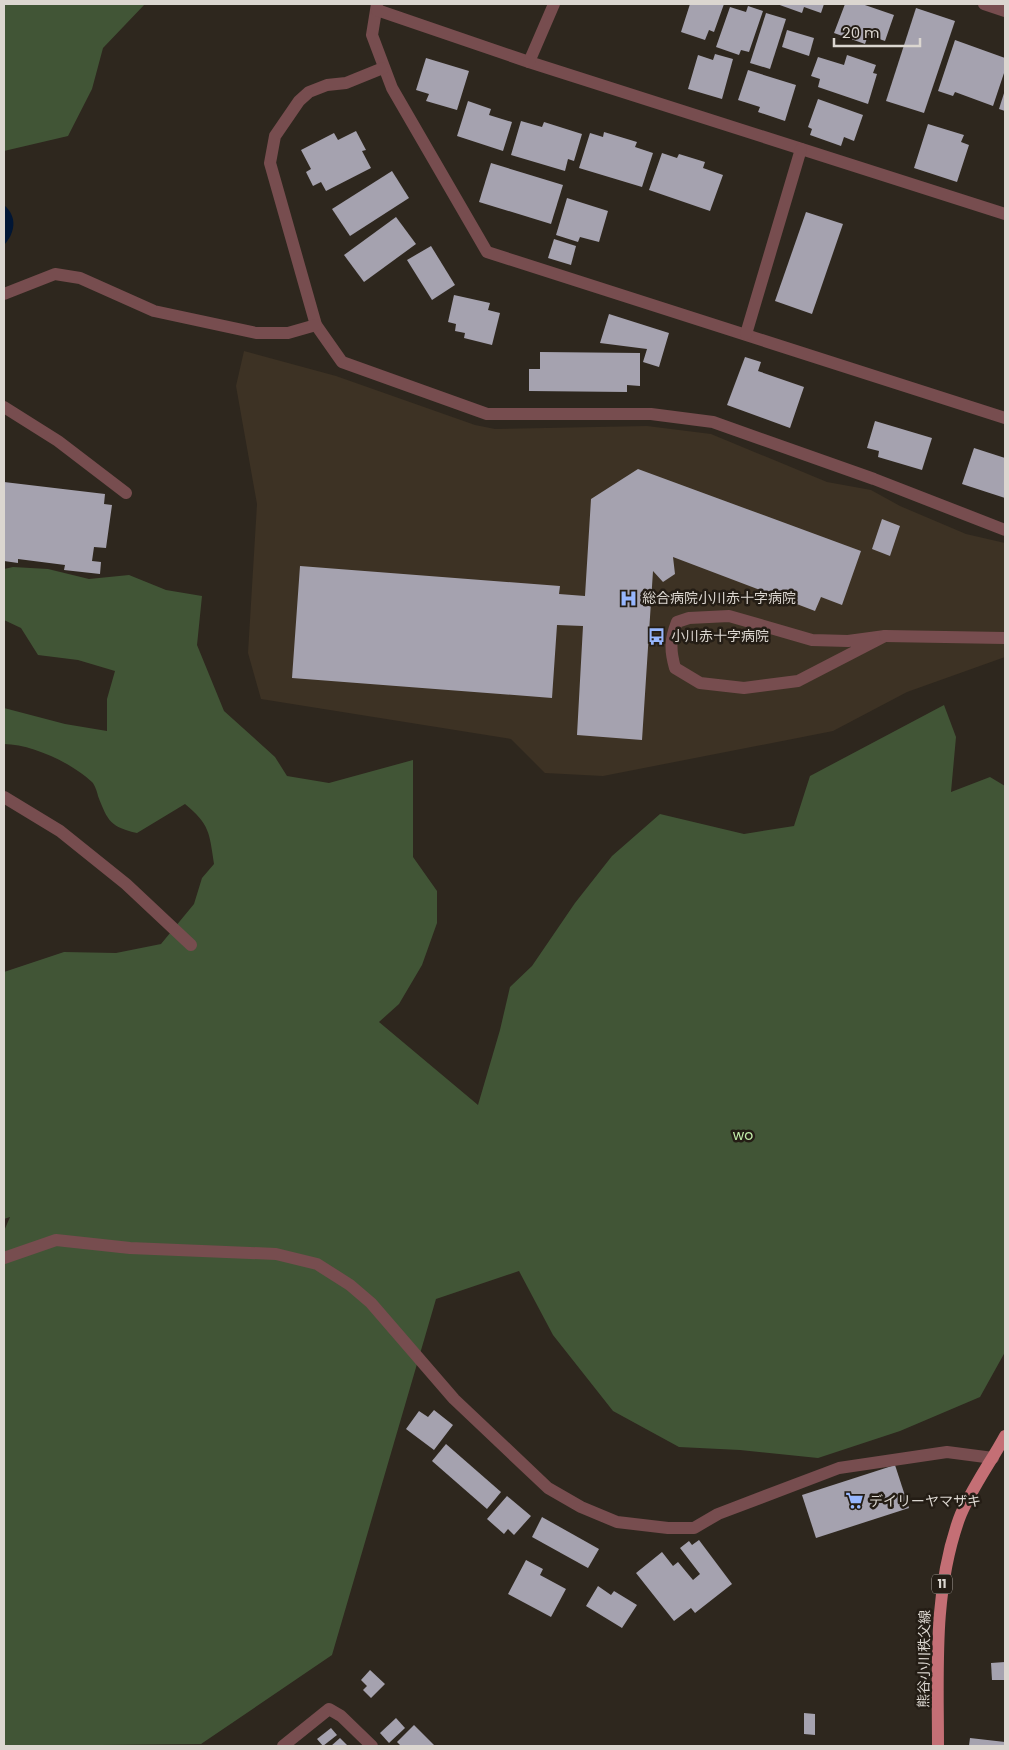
<svg xmlns="http://www.w3.org/2000/svg" width="1009" height="1750" viewBox="0 0 1009 1750" font-family="Poppins,'Noto Sans JP',sans-serif">
	<style>
		.built { fill: #3d3224 }
		.green { fill: #415536 }
		.water { fill: #011635 }
		.building { fill: #a5a2af }
		.lines { fill: none; stroke-linecap: round; stroke-linejoin: round }
		.service { stroke: #774d4f; stroke-width: 12 }
		.minor { stroke: #774d4f; stroke-width: 12 }
		.primary { stroke: #c46f75; stroke-width: 12 }
		.labels { text-anchor: middle; stroke-width: 5; stroke-linejoin: round; paint-order: stroke }
		.shield { fill: #241d15; stroke: #a49e98; stroke-width: 1 }
		.shield-label { font-size: 12px; font-weight: bold; fill: #dbd6d0 }
		.poi-label { font-size: 14px; fill: #dbd6d0; stroke: #241d15; text-anchor: start }
		.park-label { font-size: 14px; fill: #c3edaa; stroke: #241d15 }
		.street-label { font-size: 14px; fill: #dbd6d0; stroke: #241d15 }
	</style>
	<rect width="100%" height="100%" fill="#2e271e"/>
	<!-- built -->
	<polygon class="built" points="244,351 336,376 475,425 495,429 647,426 711,434 827,482 871,490 900,506 966,534 1005,543 1005,657 907,692 833,731 603,776 545,773 511,739 261,699 248,653 257,504 236,386"/>
	<!-- green -->
	<g class="green">
		<polygon points="4,4 145,4 103,48 92,89 68,136 4,151"/>
		<path d="M13,567L48,569L89,579L129,575L166,590L202,596L197,645L224,711L275,757L287,776L329,783L413,760V857L437,891V923L422,965L399,1004L379,1022L478,1105L500,1030L510,987L532,966L575,903L612,856L660,814L744,834L794,826L810,776L944,705L956,737L951,792L990,777L1005,786V1352L980,1397L900,1431L818,1458L740,1450L679,1447L613,1411L553,1335L519,1271L436,1299L332,1655L201,1744L4,1746V1231L10,1217L4,1219V972L64,952L116,953L161,944L194,904L202,878L214,864C209,832 210,825 185,804L137,833C111,827 108,822 98,796C97,792 95,785 92,782C72,763 31,744 4,744V708L65,724L107,731V699L115,671L78,660L38,655L21,628L4,620V569Z"/>
	</g>
	<!-- water -->
	<path class="water" d="M4,205C18,217 15,233 4,245Z"/>
	<!-- building -->
	<g class="building">
		<polygon points="690,4 724,4 714,32 709,30 705,40 681,32"/>
		<polygon points="777,4 824,4 821,13 804,7 802,13"/>
		<polygon points="845,4 862,4 894,15 885,41 868,35 865,44 834,33"/>
		<polygon points="748,6 763,11 749,52 741,50 739,55 716,47 730,7 746,12"/>
		<polygon points="916,8 955,21 924,113 886,101"/>
		<polygon points="766,13 786,19 770,69 750,63"/>
		<polygon points="787,30 814,38 809,56 782,47"/>
		<polygon points="955,40 1005,58 1005,70 993,106 955,92 953,96 938,91"/>
		<polygon points="715,54 733,59 722,99 688,89 698,55 713,60"/>
		<polygon points="847,55 876,65 873,73 877,74 868,104 818,87 820,79 811,76 818,57 844,65"/>
		<polygon points="426,58 469,71 457,110 426,101 429,94 416,90"/>
		<polygon points="748,70 796,85 785,121 758,112 760,107 738,100"/>
		<polygon points="1005,90 1005,111 999,109"/>
		<polygon points="818,99 863,115 854,141 844,137 841,146 810,135 812,129 808,127"/>
		<polygon points="468,101 491,109 489,115 512,122 503,151 457,136"/>
		<polygon points="521,121 542,127 544,122 582,134 574,161 568,159 565,171 511,155"/>
		<polygon points="928,124 964,135 961,142 969,145 957,182 914,168"/>
		<polygon points="356,131 366,150 362,151 371,168 326,191 321,182 313,186 306,172 311,169 301,150 334,133 338,140"/>
		<polygon points="604,132 637,142 635,147 653,153 642,187 579,168 590,133 603,137"/>
		<polygon points="662,153 677,158 679,154 705,162 703,168 723,175 710,211 649,190"/>
		<polygon points="491,163 563,185 551,224 479,202"/>
		<polygon points="392,171 409,198 350,236 332,209"/>
		<polygon points="567,198 608,211 599,242 580,237 578,242 556,235"/>
		<polygon points="806,212 843,224 812,314 775,301"/>
		<polygon points="396,217 416,244 364,282 344,255"/>
		<polygon points="554,239 576,246 571,265 548,258"/>
		<polygon points="431,246 455,285 432,300 407,260"/>
		<polygon points="454,295 490,303 488,310 500,313 492,345 464,338 465,333 455,331 456,324 448,322"/>
		<polygon points="609,314 669,333 659,367 643,362 647,349 600,343"/>
		<polygon points="540,352 640,353 640,386 627,385 627,392 529,391 529,369 540,369"/>
		<polygon points="745,357 761,362 758,371 804,387 790,428 727,405"/>
		<polygon points="875,421 932,438 922,470 878,457 879,451 867,448"/>
		<polygon points="974,448 1005,458 1005,498 962,484"/>
		<polygon points="638,469 861,551 842,605 821,597 815,611 673,557 675,574 663,582 653,571 642,740 577,735 583,626 557,625 552,698 292,678 300,566 560,586 559,594 585,596 591,499"/>
		<polygon points="4,482 105,494 104,504 112,505 106,548 94,547 92,561 101,562 100,574 64,570 65,565 18,559 18,563 4,561"/>
		<polygon points="882,519 900,526 890,556 872,549"/>
		<polygon points="434,1410 453,1425 434,1450 406,1429 419,1411 428,1417"/>
		<polygon points="446,1444 501,1492 487,1509 432,1461"/>
		<polygon points="895,1465 909,1508 816,1538 802,1495"/>
		<polygon points="507,1496 531,1516 514,1535 508,1529 504,1534 487,1519"/>
		<polygon points="542,1517 599,1549 588,1568 532,1537"/>
		<polygon points="699,1540 732,1584 695,1613 691,1608 674,1621 636,1573 662,1552 673,1566 678,1562 693,1580 700,1574 680,1548 689,1541 692,1545"/>
		<polygon points="526,1560 543,1569 540,1575 566,1589 551,1617 508,1594"/>
		<polygon points="598,1586 611,1595 614,1591 637,1605 622,1628 586,1606"/>
		<polygon points="1005,1662 1005,1680 992,1680 991,1663"/>
		<polygon points="370,1670 385,1684 371,1698 363,1690 367,1686 361,1680"/>
		<polygon points="804,1713 815,1714 815,1735 804,1734"/>
		<polygon points="396,1718 405,1728 389,1743 380,1733"/>
		<polygon points="414,1725 435,1746 401,1746 397,1742"/>
		<polygon points="331,1728 337,1735 323,1746 317,1739"/>
		<polygon points="340,1738 348,1746 331,1746"/>
		<polygon points="970,1738 1005,1742 1005,1746 969,1746"/>
	</g>
	<g class="lines">
		<!-- service -->
		<g class="service">
			<polyline points="4,407 58,441 126,493"/>
			<path d="M729,616L812,640L848,641L885,636L798,681L744,688L700,683L675,668C670,650 670,640 677,622L689,618Z"/>
			<polyline points="4,1258 56,1240 130,1248 276,1254 317,1264 350,1285 371,1303 454,1399 548,1488 581,1507 617,1522 668,1528 694,1528 718,1514 839,1468 947,1452 993,1458"/>
		</g>
		<!-- minor -->
		<g class="minor">
			<polyline points="377,4 372,35 392,88 487,252 1005,418"/>
			<polyline points="984,4 1005,11"/>
			<polyline points="377,10 529,62 1005,214"/>
			<polyline points="529,62 554,4"/>
			<polyline points="383,68 346,83 327,85 309,92 299,101 275,136 270,163 316,325 342,362 487,414 651,414 713,422 874,479 1005,530"/>
			<polyline points="4,294 55,274 80,278 154,311 256,333 288,333 316,325"/>
			<polyline points="746,334 801,149"/>
			<polyline points="885,636 1005,638"/>
			<polyline points="4,797 60,831 126,884 191,945"/>
			<polyline points="283,1746 329,1709 341,1716 372,1746"/>
		</g>
		<!-- primary -->
		<path class="primary" d="M938,1746C938,1670 933,1592 959,1519C969,1492 991,1462 1005,1436"/>
	</g>
	<!-- icons -->
	<defs>
		<symbol id="hospital-bare" viewBox="-9 -9 18 18"><path d="M-5-5h3v3.5h4V-5h3V5h-3V1.5h-4V5h-3Z" fill="#97b6fd" stroke="#241d15" stroke-width="2.5" paint-order="stroke"/></symbol>
		<symbol id="bus-bare" viewBox="-9 -9 18 18"><path d="M-5-6H5V4H4V6H2V4H-2V6H-4V4H-5ZM-3.5-4V0h7V-4ZM-3.5 1.2v1.5H-2V1.2ZM2 1.2v1.5H3.5V1.2Z" fill="#97b6fd" stroke="#241d15" stroke-width="2.5" paint-order="stroke"/></symbol>
		<symbol id="supermarket-bare" viewBox="-9 -9 18 18"><path d="M-6-5.5h2.5l.6 2H6L4.5 2H-2.5L-4.4-4H-6ZM-1.5 3.2a1.3 1.3 0 1 0 .1 0ZM3 3.2a1.3 1.3 0 1 0 .1 0Z" fill="#97b6fd" stroke="#241d15" stroke-width="2.5" paint-order="stroke"/></symbol>
	</defs>
	<g fill-rule="evenodd">
		<use href="#hospital-bare" x="616" y="586" width="25" height="25"/>
		<use href="#bus-bare" x="644" y="624" width="25" height="25"/>
		<use href="#supermarket-bare" x="842" y="1488" width="25" height="25"/>
	</g>
	<g class="labels">
		<!-- shield labels -->
		<rect class="shield" x="932" y="1574.5" width="20" height="19" rx="4"/>
		<g class="shield-label">
			<text x="942" y="1588">11</text>
		</g>
		<!-- poi labels -->
		<g class="poi-label">
			<text x="642" y="603">総合病院小川赤十字病院</text>
			<text x="671" y="641">小川赤十字病院</text>
			<text x="869" y="1506">デイリーヤマザキ</text>
		</g>
		<!-- park labels -->
		<g class="park-label">
			<text x="743" y="1140">wo</text>
		</g>
		<!-- street labels -->
		<g class="street-label">
			<text transform="translate(924 1659) rotate(-89)" y="5">熊谷小川秩父線</text>
		</g>
	</g>
	<!-- border -->
	<rect width="1009" height="1750" fill="none" stroke="#dbd6d0" stroke-width="10"/>
	<!-- scale -->
	<path d="M834 38v8h86v-8" fill="none" stroke="#dbd6d0" stroke-width="2.5"/>
	<text x="842" y="38" font-size="15" fill="#dbd6d0" stroke="#241d15" stroke-width="4" paint-order="stroke">20 m</text>
</svg>
